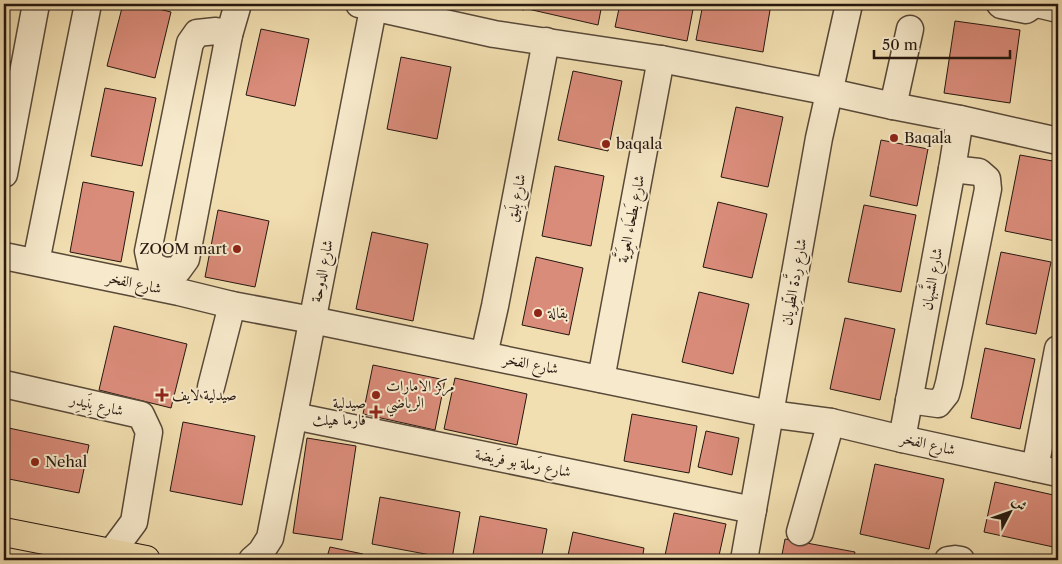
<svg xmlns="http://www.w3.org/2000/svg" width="1062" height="564" viewBox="0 0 1062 564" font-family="'Libre Caslon Text',Amiri,serif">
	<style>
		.building { fill: #da8c7a; stroke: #25170f }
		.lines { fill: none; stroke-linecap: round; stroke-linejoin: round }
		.minor-casing { stroke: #584938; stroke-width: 29 }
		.major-casing { stroke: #25170f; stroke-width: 30 }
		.minor { stroke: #f7eacc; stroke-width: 26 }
		.major { stroke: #f2dfb1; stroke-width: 28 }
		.poi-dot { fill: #8f2418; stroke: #f7eacc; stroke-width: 2 }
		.labels { text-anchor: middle; stroke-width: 4; stroke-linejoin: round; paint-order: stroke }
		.poi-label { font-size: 15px; fill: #25170f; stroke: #f7eacc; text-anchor: start }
		.street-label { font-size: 15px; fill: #25170f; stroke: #f7eacc }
	</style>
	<rect width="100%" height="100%" fill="#f2dfb1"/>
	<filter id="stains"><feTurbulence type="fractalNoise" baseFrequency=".004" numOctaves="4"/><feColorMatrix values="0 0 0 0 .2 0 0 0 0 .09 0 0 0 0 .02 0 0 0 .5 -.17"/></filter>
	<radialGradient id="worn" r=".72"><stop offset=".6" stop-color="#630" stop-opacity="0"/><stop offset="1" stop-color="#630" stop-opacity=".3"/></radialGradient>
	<!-- building -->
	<g class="building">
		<polygon points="123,4 138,4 171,12 155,78 107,66"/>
		<polygon points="498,4 526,4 524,10"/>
		<polygon points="529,4 602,4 598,25 528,9"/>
		<polygon points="620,4 694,4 687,41 615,27"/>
		<polygon points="703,4 771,4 763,52 696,40"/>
		<polygon points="955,21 1020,30 1010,103 944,93"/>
		<polygon points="261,29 309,39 295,106 246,95"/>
		<polygon points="401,57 451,67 437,139 387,129"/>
		<polygon points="4,60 15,63 8,101 4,100"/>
		<polygon points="573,71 622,81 608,151 558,140"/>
		<polygon points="105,88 156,98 142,166 91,156"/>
		<polygon points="736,107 783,117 768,187 721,177"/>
		<polygon points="881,140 928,149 917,206 870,196"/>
		<polygon points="1020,155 1058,162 1058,225 1055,241 1005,231"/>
		<polygon points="555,166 604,176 591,246 542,236"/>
		<polygon points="83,182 134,192 121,262 70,252"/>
		<polygon points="718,202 767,214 752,278 703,267"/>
		<polygon points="864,205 916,215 901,292 848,282"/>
		<polygon points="218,210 269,221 255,287 205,277"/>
		<polygon points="372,232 428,244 413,321 356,309"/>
		<polygon points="1001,252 1051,262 1036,334 986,324"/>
		<polygon points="536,257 583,268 569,335 522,325"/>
		<polygon points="699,292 749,304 733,374 682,362"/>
		<polygon points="845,318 895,329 880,400 830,389"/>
		<polygon points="114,326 187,344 171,408 99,390"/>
		<polygon points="985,348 1035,359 1020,429 971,418"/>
		<polygon points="373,365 445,380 435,430 363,414"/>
		<polygon points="455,378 527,394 517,445 444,429"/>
		<polygon points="632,414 697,426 689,473 624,461"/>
		<polygon points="183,422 255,436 242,505 170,491"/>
		<polygon points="4,427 89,445 79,493 4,478"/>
		<polygon points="706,431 739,438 732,475 698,467"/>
		<polygon points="307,438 356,446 342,540 293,533"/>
		<polygon points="875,464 944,479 929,549 860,534"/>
		<polygon points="995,482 1058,496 1058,548 984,532"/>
		<polygon points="380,497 460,512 452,559 372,544"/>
		<polygon points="674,513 726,524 718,560 664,560"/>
		<polygon points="480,516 547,529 541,560 472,560"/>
		<polygon points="573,532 644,548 642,560 567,560"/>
		<polygon points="785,539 855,552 853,560 781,560"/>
		<polygon points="330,547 363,554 362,560 345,560 327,557"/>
	</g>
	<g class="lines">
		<defs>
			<g id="minor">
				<polyline points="359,4 494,34 661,59 830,92 893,106 960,119 1058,141"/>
				<polyline points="1000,4 1001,5 1026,10 1035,4"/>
				<polyline points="1037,4 1058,9"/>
				<polygon points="216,31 229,35 186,259 178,270 164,271 151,265 148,251 190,43 197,33"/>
				<polyline points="229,35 238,4"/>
				<polyline points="893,106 910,29"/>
				<polyline points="4,174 36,4"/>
				<polyline points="4,256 179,292 232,305 312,320 770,414 831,422 902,439 1058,473"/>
				<polyline points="36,262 88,4"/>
				<polyline points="484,355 495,306 546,41"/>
				<polyline points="601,379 661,59"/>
				<polyline points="4,384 141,415 149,432 134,522 111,553"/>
				<polyline points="211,387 232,305"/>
				<polyline points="909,400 938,404 946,394 949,383 988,189 987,179 979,172 952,169"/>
				<polyline points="294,416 753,510"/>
				<polyline points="902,439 952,169 960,119"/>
				<polyline points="1035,468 1058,349"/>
				<polyline points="800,532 831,422"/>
				<polyline points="252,560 261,552 270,538 374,4"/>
				<polyline points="744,560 819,138 849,4"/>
				<polyline points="948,560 955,559 961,560"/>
			</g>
			<polyline id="major" points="4,532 146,560"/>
		</defs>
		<!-- minor casing -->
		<use href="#minor" class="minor-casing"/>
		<!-- major casing -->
		<use href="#major" class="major-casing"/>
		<!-- minor -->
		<use href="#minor" class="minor"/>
		<!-- major -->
		<use href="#major" class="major"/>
	</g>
	<!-- markers -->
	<g class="poi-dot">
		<circle cx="894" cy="138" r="5"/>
		<circle cx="606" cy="144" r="5"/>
		<circle cx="237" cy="249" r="5"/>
		<circle cx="538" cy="313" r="5"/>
		<path d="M159.5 387.5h5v5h5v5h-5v5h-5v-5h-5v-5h5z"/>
		<circle cx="376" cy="395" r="5"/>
		<path d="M373.5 404.5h5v5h5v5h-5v5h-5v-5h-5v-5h5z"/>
		<circle cx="35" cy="462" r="5"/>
	</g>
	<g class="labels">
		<!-- poi labels -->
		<g class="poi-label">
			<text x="904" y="143">Baqala</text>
			<text x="616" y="149">baqala</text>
			<text x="227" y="254" text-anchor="end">ZOOM mart</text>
			<text x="548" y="318">بقالة</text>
			<text x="386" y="391">مركز الامارات<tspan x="386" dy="17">الرياضي</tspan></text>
			<text x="172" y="400">صيدلية لايف</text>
			<text x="366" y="408" text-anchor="end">صيدلية<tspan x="366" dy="17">فارما هيلث</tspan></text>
			<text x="45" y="467">Nehal</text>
		</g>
		<!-- street labels -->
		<g class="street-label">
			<text transform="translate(516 198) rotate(-79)" y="5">شارع بِلَيق</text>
			<text transform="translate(631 219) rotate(-79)" y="5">شارع بَطحَاء العِوَيَّة</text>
			<text transform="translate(322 271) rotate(-79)" y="5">شارع الدوحة</text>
			<text transform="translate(932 279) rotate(-80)" y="5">شارع الشَّبهان</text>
			<text transform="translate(794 282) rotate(-80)" y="5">شارع رِدَّة الطِّويان</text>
			<text transform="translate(134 283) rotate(12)" y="5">شارع الفخر</text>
			<text transform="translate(531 364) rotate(11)" y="5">شارع الفخر</text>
			<text transform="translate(97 405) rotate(13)" y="5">شارع بِنَيدِر</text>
			<text transform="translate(928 444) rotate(13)" y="5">شارع الفخر</text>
			<text transform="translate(523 463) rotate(11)" y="5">شارع رَملة بو فرَيضة</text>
		</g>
	</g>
	<!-- margin -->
	<rect width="1062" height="564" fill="none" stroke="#f2dfb1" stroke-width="20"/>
	<rect x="5" y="5" width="1052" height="554" fill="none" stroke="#25170f" stroke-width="2.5"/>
	<rect x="10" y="10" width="1042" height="544" fill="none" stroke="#25170f"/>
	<!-- north arrow -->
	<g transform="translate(1010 512) rotate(49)" stroke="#f7eacc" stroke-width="4" paint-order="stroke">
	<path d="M0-4L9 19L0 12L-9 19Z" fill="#25170f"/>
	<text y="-8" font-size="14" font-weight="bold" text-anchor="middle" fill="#25170f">ش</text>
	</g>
	<!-- scale -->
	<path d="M874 50v8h136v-8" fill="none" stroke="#25170f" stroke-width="2.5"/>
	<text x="882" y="50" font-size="15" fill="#25170f" stroke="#f7eacc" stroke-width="4" paint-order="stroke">50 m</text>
	<rect width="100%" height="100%" filter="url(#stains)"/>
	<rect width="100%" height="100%" fill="url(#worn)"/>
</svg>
